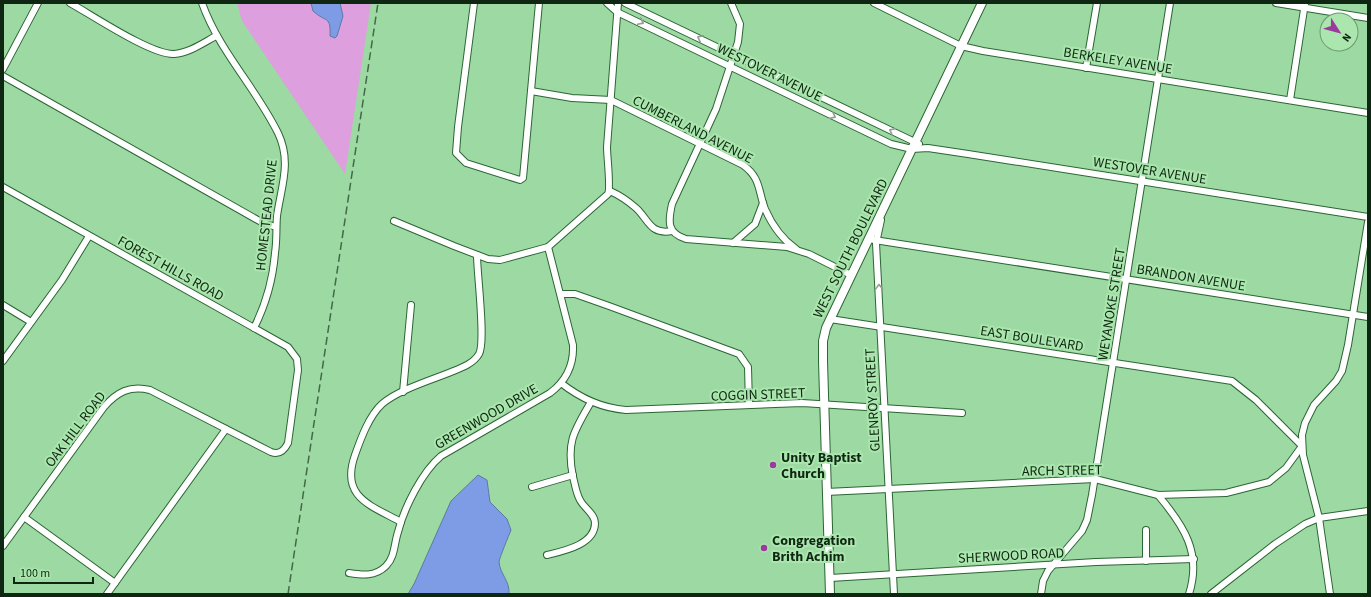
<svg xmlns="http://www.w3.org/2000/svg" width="1371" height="597" viewBox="0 0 1371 597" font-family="'Source Sans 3',sans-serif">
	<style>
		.green { fill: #dd9fdd }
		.water { fill: #7e9ce5; stroke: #5d79a6 }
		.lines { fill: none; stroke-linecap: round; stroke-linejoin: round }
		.minor-casing { stroke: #2b6534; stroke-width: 8 }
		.tertiary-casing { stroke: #2b6534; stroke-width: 10 }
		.minor { stroke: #fff; stroke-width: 6 }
		.tertiary { stroke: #fff; stroke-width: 8 }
		.rail { stroke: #436947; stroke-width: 1.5; stroke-dasharray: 8 4; stroke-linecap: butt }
		.oneway { stroke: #939e94 }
		.poi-dot { fill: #9c399f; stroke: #aae6ae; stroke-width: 1.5 }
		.labels { text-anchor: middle; stroke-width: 4; stroke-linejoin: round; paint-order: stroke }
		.street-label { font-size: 14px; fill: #0f2712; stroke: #aae6ae }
		.poi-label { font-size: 14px; font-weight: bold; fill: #0f2712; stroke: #aae6ae; text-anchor: start }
	</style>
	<rect width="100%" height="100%" fill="#9dd9a2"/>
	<!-- green -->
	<polygon class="green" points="237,3 371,3 345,174 242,21"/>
	<!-- water -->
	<g class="water">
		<path d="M311,3H340L343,16L337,36L335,38L330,36C331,15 326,23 313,11Z"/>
		<path d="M478,475L487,480L490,502L507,519L511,530C509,535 499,559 499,562C500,574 510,581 509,594H408L414,584L451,501Z"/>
	</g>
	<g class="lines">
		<defs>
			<g id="minor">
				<path d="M70,3C92,15 151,55 174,54C189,53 203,43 216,36"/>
				<path d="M202,3C219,51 256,88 278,133C292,162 281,187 277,216C276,228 277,240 275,253C273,279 266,304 254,328"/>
				<polyline points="474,3 458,127 456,153 466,163 520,180 523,178 539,3"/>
				<polyline points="607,3 617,12 891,144 912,149 928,148 968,154 1368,217"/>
				<polyline points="625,3 919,144"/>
				<path d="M731,3L740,24L738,42L716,109L672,204C668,222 667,233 686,239L787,247L809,254L851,275"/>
				<polyline points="874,3 961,46 983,51 1368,113"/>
				<polyline points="1276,3 1368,18"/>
				<polyline points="1086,68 1097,3"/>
				<polyline points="3,69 38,3"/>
				<polyline points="3,76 263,223 276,227"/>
				<path d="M531,91L572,98L611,100L743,165C761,178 758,191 765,209C772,225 782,239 796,249"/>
				<polyline points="1290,100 1305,3"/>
				<path d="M3,187L288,347L297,359L298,370L288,443C284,451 279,455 271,452L150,390C130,385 117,392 104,407L3,546"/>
				<path d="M610,191C619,195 628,201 636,208C649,220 650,235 672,231"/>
				<polyline points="881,220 876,243 894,594"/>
				<path d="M394,221L454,246L488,259L500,260L548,247L608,194C611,188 607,157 607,147L618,3"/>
				<polyline points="868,239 1368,317"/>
				<polyline points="733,243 755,224 763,203"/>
				<polyline points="561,294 575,294 609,306 739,354 748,367 749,405"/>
				<polyline points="3,305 31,322"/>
				<polyline points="3,361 62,280 89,236"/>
				<path d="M561,383C580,398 601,408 626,410L802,403L962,413"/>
				<polyline points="403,392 411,305"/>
				<polyline points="532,487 573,475"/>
				<polyline points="826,492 1095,479 1158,495 1226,493 1269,482 1286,468 1302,446 1256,400 1232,381 830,319"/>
				<path d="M1158,495C1184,526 1202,553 1189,594"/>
				<polyline points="24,517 115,583"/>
				<path d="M401,522C370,505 340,497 355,455C361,438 369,416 382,404C398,390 431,380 451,372C461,368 473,364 479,354C486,342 477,274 477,255"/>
				<path d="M547,555C563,551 595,545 595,523C595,514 584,508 580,500C576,493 575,484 573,477C566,442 574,431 591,402"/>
				<polyline points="1146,561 1146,530"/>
				<path d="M349,573C362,575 375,577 386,566C395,557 394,544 398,532C404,508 422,472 441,456L550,393C566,381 574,366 573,345L548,247"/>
				<polyline points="830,578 1096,562 1194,559"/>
				<polyline points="107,594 226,429"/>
				<polyline points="1041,594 1043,581 1048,571 1082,531 1087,520 1092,495 1170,3"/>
				<polyline points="1211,594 1275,544 1305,524 1319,518 1368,511"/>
				<polyline points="1330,594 1319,518 1303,455 1302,435 1305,423 1314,405 1336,381 1342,371 1348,345 1368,222"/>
			</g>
			<polyline id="tertiary" points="830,594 823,361 823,341 826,328 982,3"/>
		</defs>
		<!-- minor casing -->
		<use href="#minor" class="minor-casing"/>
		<!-- tertiary casing -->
		<use href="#tertiary" class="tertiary-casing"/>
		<!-- minor -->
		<use href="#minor" class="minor"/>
		<!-- tertiary -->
		<use href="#tertiary" class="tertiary"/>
		<!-- rail -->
		<polyline class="rail" points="288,594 378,3"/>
	</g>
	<!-- one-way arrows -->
	<defs><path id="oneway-chevron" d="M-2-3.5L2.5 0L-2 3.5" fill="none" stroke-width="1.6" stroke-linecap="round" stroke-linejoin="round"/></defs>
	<g class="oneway">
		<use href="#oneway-chevron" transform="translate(641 22) rotate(26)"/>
		<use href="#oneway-chevron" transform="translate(700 38) rotate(-154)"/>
		<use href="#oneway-chevron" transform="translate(833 116) rotate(26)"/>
		<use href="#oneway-chevron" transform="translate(892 131) rotate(-154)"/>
		<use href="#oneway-chevron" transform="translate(879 287) rotate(-92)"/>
	</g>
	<!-- markers -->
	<g class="poi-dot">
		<circle cx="773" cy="465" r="4"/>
		<circle cx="764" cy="548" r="4"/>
	</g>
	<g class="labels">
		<!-- street labels -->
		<g class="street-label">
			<text transform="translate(1118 60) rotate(9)" y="5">BERKELEY AVENUE</text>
			<text transform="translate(770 72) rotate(26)" y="5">WESTOVER AVENUE</text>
			<text transform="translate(693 129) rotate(27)" y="5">CUMBERLAND AVENUE</text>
			<text transform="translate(1150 170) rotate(9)" y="5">WESTOVER AVENUE</text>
			<text transform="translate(266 215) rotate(-84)" y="5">HOMESTEAD DRIVE</text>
			<text transform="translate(850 248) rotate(-64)" y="5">WEST SOUTH BOULEVARD</text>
			<text transform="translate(171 268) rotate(29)" y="5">FOREST HILLS ROAD</text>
			<text transform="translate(1191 277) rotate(9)" y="5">BRANDON AVENUE</text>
			<text transform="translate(1111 304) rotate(-81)" y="5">WEYANOKE STREET</text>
			<text transform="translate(1032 338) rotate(9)" y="5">EAST BOULEVARD</text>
			<text transform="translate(758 394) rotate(-2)" y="5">COGGIN STREET</text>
			<text transform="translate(872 400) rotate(-93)" y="5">GLENROY STREET</text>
			<text transform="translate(486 416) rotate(-30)" y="5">GREENWOOD DRIVE</text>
			<text transform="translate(75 429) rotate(-53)" y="5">OAK HILL ROAD</text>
			<text transform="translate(1062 470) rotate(-1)" y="5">ARCH STREET</text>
			<text transform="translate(1011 555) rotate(-3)" y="5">SHERWOOD ROAD</text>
		</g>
		<!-- poi labels -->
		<g class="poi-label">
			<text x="781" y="462">Unity Baptist<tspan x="781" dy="16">Church</tspan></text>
			<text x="772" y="545">Congregation<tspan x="772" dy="16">Brith Achim</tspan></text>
		</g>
	</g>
	<!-- border -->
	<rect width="1371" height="597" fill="none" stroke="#0f2712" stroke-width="8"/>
	<!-- north arrow -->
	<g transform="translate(1339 32) rotate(126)"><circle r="19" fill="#aae6ae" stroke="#6c9a70"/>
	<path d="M0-3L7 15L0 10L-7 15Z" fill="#9c399f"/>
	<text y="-6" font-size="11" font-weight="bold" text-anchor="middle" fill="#0f2712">N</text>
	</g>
	<!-- scale -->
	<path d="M14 577v6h79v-6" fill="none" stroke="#0f2712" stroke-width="2"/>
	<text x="20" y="577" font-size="12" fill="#0f2712" stroke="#aae6ae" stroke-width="3" paint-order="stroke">100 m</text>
</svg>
